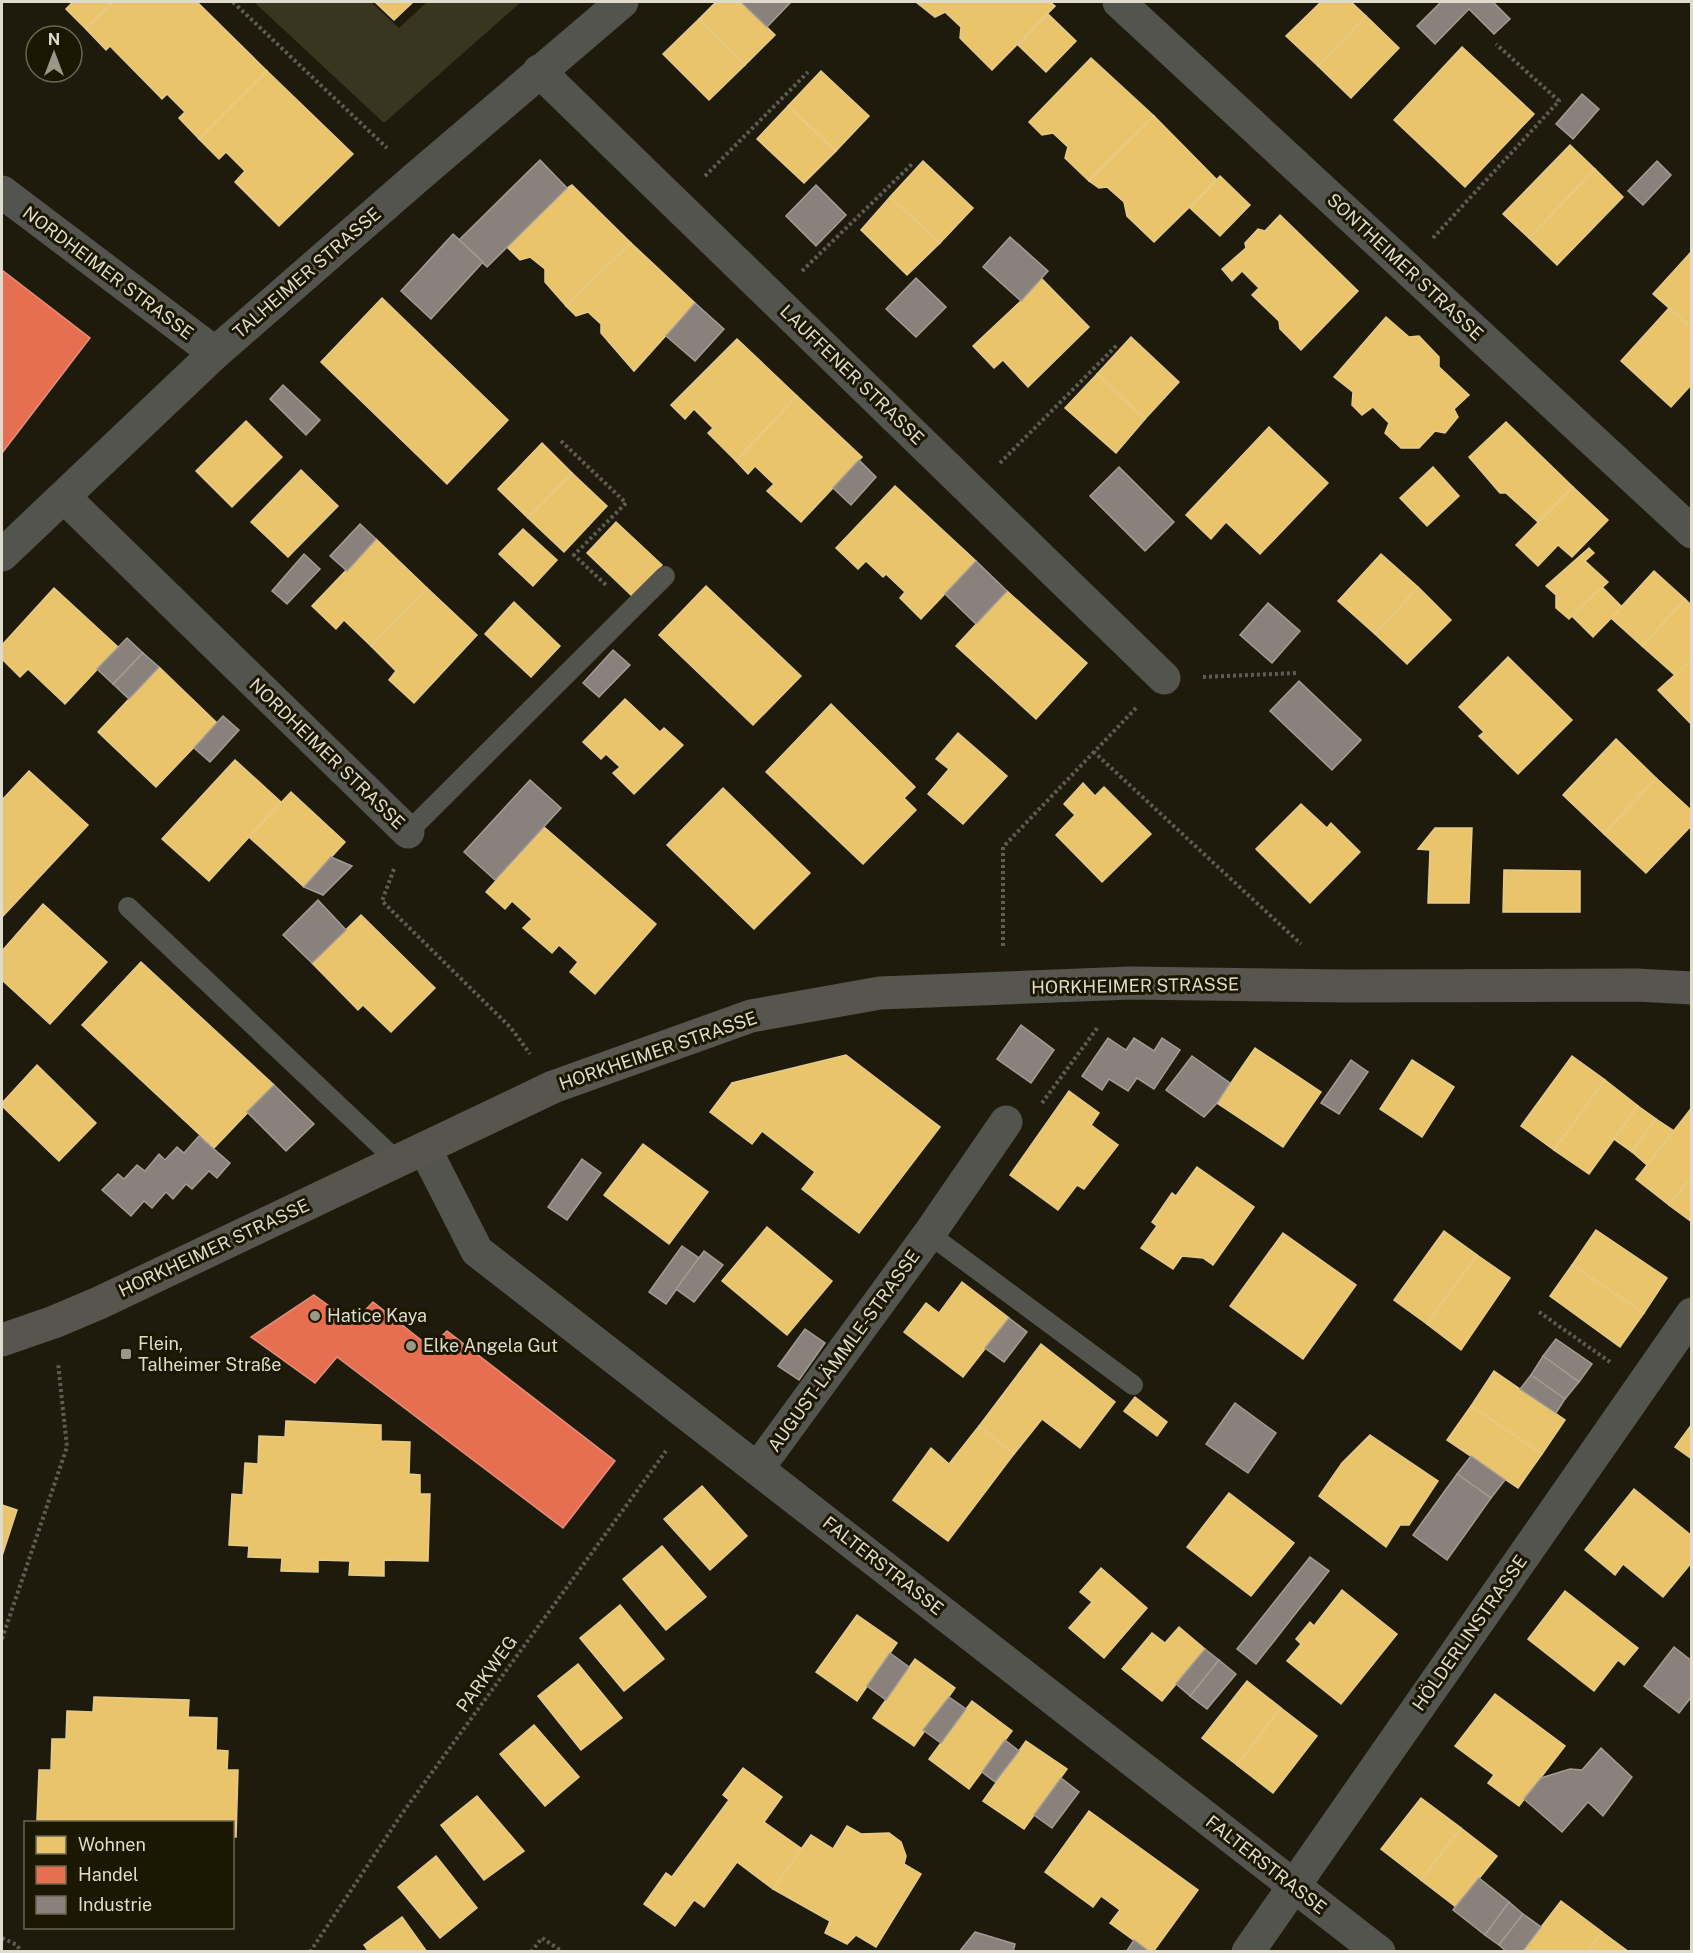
<svg xmlns="http://www.w3.org/2000/svg" width="1693" height="1953" viewBox="0 0 1693 1953" font-family="'Public Sans',sans-serif">
	<style>
		.green { fill: #39351e }
		.homes { fill: #e9c46a; stroke: #e6cb88; stroke-width: 1.5 }
		.shops { fill: #e76f51; stroke: #e59076; stroke-width: 1.5 }
		.industry { fill: #8a817c; stroke: #a49c94; stroke-width: 1.5 }
		.lines { fill: none; stroke-linecap: round; stroke-linejoin: round }
		.path { stroke: #5d5c55; stroke-width: 4; stroke-dasharray: 3 3; stroke-linecap: butt }
		.lane { stroke: #54544e; stroke-width: 20 }
		.street { stroke: #54544e; stroke-width: 33 }
		.secondary { stroke: #56564e; stroke-width: 33 }
		.poi-dot { fill: #9b988a; stroke: #1b1700; stroke-width: 2 }
		.labels { text-anchor: middle; stroke-width: 6; stroke-linejoin: round; paint-order: stroke }
		.street-label { font-size: 18px; fill: #dfdccd; stroke: #1b1700 }
		.poi-label { font-size: 18px; fill: #dfdccd; stroke: #1b1700; text-anchor: start }
	</style>
	<rect width="100%" height="100%" fill="#1e1b0d"/>
	<!-- green -->
	<polygon class="green" points="254,2 371,2 399,28 427,2 521,2 384,123"/>
	<!-- homes -->
	<g class="homes">
		<polygon points="73,2 113,2 86,29 66,9"/>
		<polygon points="113,2 197,2 267,71 199,139 179,118 185,112 167,94 162,99 110,46 106,50 86,29"/>
		<polygon points="375,2 413,2 394,20"/>
		<polygon points="716,2 741,2 775,35 745,65 699,19"/>
		<polygon points="916,2 1050,2 1055,6 992,70 960,38 961,27 945,12 935,17"/>
		<polygon points="1321,2 1351,2 1366,16 1318,66 1286,36"/>
		<polygon points="1048,14 1076,41 1046,72 1018,45"/>
		<polygon points="1366,16 1399,48 1351,98 1318,66"/>
		<polygon points="699,19 745,65 709,100 663,54"/>
		<polygon points="1462,47 1534,114 1465,187 1394,120"/>
		<polygon points="1091,58 1154,116 1089,181 1065,158 1068,147 1053,133 1042,135 1029,122"/>
		<polygon points="267,71 353,154 279,226 235,182 245,171 226,152 219,159 199,139"/>
		<polygon points="821,71 869,116 836,151 788,106"/>
		<polygon points="788,106 836,151 804,183 757,139"/>
		<polygon points="1154,116 1217,180 1154,242 1127,216 1124,202 1107,187 1099,188 1089,181"/>
		<polygon points="1570,145 1595,169 1529,238 1503,214"/>
		<polygon points="923,161 973,208 940,243 890,197"/>
		<polygon points="1595,169 1623,197 1557,265 1529,238"/>
		<polygon points="1220,176 1250,205 1220,236 1190,208"/>
		<polygon points="572,185 631,243 566,306 545,282 545,269 530,257 520,260 507,247 567,188"/>
		<polygon points="890,197 940,243 907,275 861,230"/>
		<polygon points="1280,215 1358,291 1301,350 1280,329 1279,321 1252,295 1259,288 1242,271 1232,281 1222,269 1246,248 1245,243 1258,229 1265,231"/>
		<polygon points="631,243 695,303 634,371 601,333 601,324 588,312 576,316 566,306"/>
		<polygon points="1692,251 1692,328 1653,294"/>
		<polygon points="1041,278 1089,327 1028,387 1003,360 994,368 973,346 1021,301"/>
		<polygon points="382,298 508,420 447,484 321,362"/>
		<polygon points="1669,308 1692,328 1692,384 1671,407 1621,361"/>
		<polygon points="1386,317 1409,337 1419,336 1439,357 1439,367 1469,395 1454,409 1458,417 1445,433 1435,431 1419,448 1401,448 1385,433 1389,423 1373,407 1362,415 1352,405 1353,392 1334,377"/>
		<polygon points="1131,337 1179,382 1145,419 1097,374"/>
		<polygon points="737,339 797,396 736,461 708,433 713,428 694,409 685,419 671,405"/>
		<polygon points="1097,374 1145,419 1116,453 1065,408"/>
		<polygon points="797,396 862,457 801,522 767,491 774,484 755,466 748,474 736,461"/>
		<polygon points="246,421 282,457 232,507 196,471"/>
		<polygon points="1506,422 1573,487 1538,522 1506,493 1500,493 1469,457"/>
		<polygon points="1269,427 1328,483 1260,554 1226,522 1211,539 1186,515"/>
		<polygon points="542,443 572,473 528,518 498,489"/>
		<polygon points="1433,467 1459,496 1427,526 1400,498"/>
		<polygon points="301,470 338,506 288,557 251,522"/>
		<polygon points="572,473 607,506 564,552 528,518"/>
		<polygon points="895,486 976,561 921,619 900,598 905,592 886,574 883,577 866,561 858,569 836,548"/>
		<polygon points="1573,487 1608,520 1572,557 1558,545 1538,566 1516,545"/>
		<polygon points="616,522 662,565 632,596 587,553"/>
		<polygon points="523,529 557,560 533,586 499,554"/>
		<polygon points="376,539 427,588 371,646 344,620 336,629 312,606"/>
		<polygon points="1589,548 1594,553 1585,561 1608,582 1569,619 1556,608 1556,595 1546,586"/>
		<polygon points="1381,554 1418,587 1375,634 1338,601"/>
		<polygon points="1654,571 1685,599 1642,646 1611,618"/>
		<polygon points="706,586 801,676 753,725 659,635"/>
		<polygon points="1418,587 1451,620 1407,664 1375,634"/>
		<polygon points="1602,587 1622,607 1593,637 1572,616"/>
		<polygon points="54,588 118,647 65,704 28,669 20,677 2,659 2,645"/>
		<polygon points="427,588 477,635 414,703 389,680 396,671 371,646"/>
		<polygon points="1007,591 1087,663 1036,719 956,646"/>
		<polygon points="1685,599 1692,606 1692,660 1676,676 1642,646"/>
		<polygon points="514,602 560,646 531,677 485,634"/>
		<polygon points="1508,657 1572,720 1518,774 1479,736 1484,732 1459,707"/>
		<polygon points="1688,663 1692,666 1692,725 1658,690"/>
		<polygon points="159,667 217,723 156,787 98,732"/>
		<polygon points="625,699 660,732 664,728 683,745 634,794 613,773 620,767 606,754 601,759 583,742"/>
		<polygon points="831,704 915,787 904,798 916,810 863,864 766,772"/>
		<polygon points="958,733 1007,776 963,824 928,794 949,769 936,759"/>
		<polygon points="1616,739 1656,778 1604,834 1563,795"/>
		<polygon points="235,760 281,802 209,881 162,839"/>
		<polygon points="29,771 88,825 2,917 2,800"/>
		<polygon points="1656,778 1692,811 1692,825 1646,873 1604,834"/>
		<polygon points="1083,783 1095,796 1104,787 1151,834 1102,882 1056,835 1075,815 1064,804"/>
		<polygon points="723,788 810,873 754,929 667,845"/>
		<polygon points="291,792 345,842 304,887 249,837"/>
		<polygon points="1301,804 1327,828 1331,823 1360,852 1310,903 1256,849"/>
		<polygon points="544,827 656,924 595,994 570,972 578,962 559,945 552,953 523,928 532,919 512,901 505,909 486,892"/>
		<polygon points="1435,828 1472,828 1469,903 1428,903 1430,850 1418,849"/>
		<polygon points="1504,870 1580,871 1580,912 1503,912"/>
		<polygon points="43,904 107,962 50,1024 2,980 2,951"/>
		<polygon points="361,915 435,988 391,1032 363,1005 358,1010 312,963"/>
		<polygon points="141,962 274,1085 214,1148 82,1025"/>
		<polygon points="1255,1048 1321,1092 1283,1147 1217,1103"/>
		<polygon points="846,1055 940,1127 859,1233 802,1189 815,1172 762,1131 752,1144 710,1112 732,1083"/>
		<polygon points="1572,1056 1605,1080 1554,1150 1521,1126"/>
		<polygon points="1412,1060 1454,1087 1422,1137 1380,1109"/>
		<polygon points="37,1065 96,1123 59,1161 2,1106 2,1103"/>
		<polygon points="1605,1080 1638,1106 1589,1174 1554,1150"/>
		<polygon points="1069,1091 1099,1113 1091,1125 1118,1145 1084,1189 1077,1185 1058,1210 1010,1175"/>
		<polygon points="1638,1106 1656,1119 1632,1152 1614,1139"/>
		<polygon points="1690,1110 1692,1112 1692,1177 1669,1205 1636,1179"/>
		<polygon points="1656,1119 1674,1131 1647,1165 1632,1152"/>
		<polygon points="643,1144 708,1192 669,1244 604,1195"/>
		<polygon points="1197,1167 1254,1207 1213,1265 1203,1258 1182,1256 1173,1269 1141,1248 1157,1226 1152,1222 1172,1193 1176,1196"/>
		<polygon points="1692,1177 1692,1222 1669,1205"/>
		<polygon points="767,1227 832,1281 787,1335 722,1281"/>
		<polygon points="1596,1230 1667,1278 1644,1313 1572,1265"/>
		<polygon points="1444,1231 1477,1255 1427,1324 1394,1300"/>
		<polygon points="1283,1233 1356,1285 1303,1359 1230,1306"/>
		<polygon points="1477,1255 1510,1278 1461,1350 1427,1324"/>
		<polygon points="1572,1265 1644,1313 1620,1347 1550,1296"/>
		<polygon points="962,1282 1009,1318 963,1377 904,1332 926,1303 939,1313"/>
		<polygon points="1041,1344 1115,1402 1080,1448 1042,1419 1014,1454 979,1426"/>
		<polygon points="1494,1371 1565,1420 1542,1454 1471,1406"/>
		<polygon points="1135,1397 1167,1422 1157,1436 1124,1411"/>
		<polygon points="1471,1406 1542,1454 1518,1488 1447,1440"/>
		<polygon points="286,1421 381,1425 381,1441 410,1442 409,1474 420,1475 420,1494 430,1494 428,1561 384,1560 384,1576 349,1575 350,1561 318,1560 318,1572 281,1571 282,1558 248,1557 249,1546 229,1545 232,1494 243,1495 245,1463 258,1464 259,1436 285,1437"/>
		<polygon points="1692,1424 1692,1459 1675,1447"/>
		<polygon points="979,1426 1014,1454 948,1541 893,1500 931,1448 949,1464"/>
		<polygon points="1370,1435 1438,1481 1409,1525 1400,1525 1386,1547 1319,1496 1342,1463"/>
		<polygon points="702,1486 747,1536 710,1570 664,1519"/>
		<polygon points="1634,1489 1692,1536 1692,1562 1663,1597 1623,1564 1615,1575 1585,1550"/>
		<polygon points="1229,1493 1294,1543 1251,1596 1187,1547"/>
		<polygon points="2,1505 17,1510 2,1556"/>
		<polygon points="662,1546 706,1597 666,1630 623,1579"/>
		<polygon points="1101,1568 1147,1608 1104,1658 1069,1628 1092,1602 1080,1592"/>
		<polygon points="1342,1590 1397,1634 1341,1704 1287,1661 1301,1644 1296,1639 1310,1622 1314,1626"/>
		<polygon points="1565,1591 1638,1648 1624,1665 1618,1660 1594,1691 1528,1639"/>
		<polygon points="620,1605 664,1659 624,1691 580,1638"/>
		<polygon points="857,1615 897,1643 857,1701 816,1672"/>
		<polygon points="1179,1627 1205,1649 1162,1701 1122,1669 1152,1633 1165,1643"/>
		<polygon points="915,1659 955,1688 914,1746 873,1718"/>
		<polygon points="578,1664 622,1718 581,1750 538,1696"/>
		<polygon points="1247,1681 1281,1708 1237,1765 1202,1738"/>
		<polygon points="1495,1694 1565,1746 1519,1806 1488,1783 1494,1775 1455,1746"/>
		<polygon points="94,1697 189,1700 188,1717 217,1718 216,1750 228,1751 227,1770 238,1770 236,1837 232,1837 232,1822 56,1822 56,1821 37,1820 39,1770 51,1770 52,1739 66,1739 67,1711 93,1712"/>
		<polygon points="972,1701 1012,1731 969,1789 929,1759"/>
		<polygon points="1281,1708 1317,1736 1273,1793 1237,1765"/>
		<polygon points="534,1725 579,1777 545,1806 500,1754"/>
		<polygon points="1026,1741 1067,1769 1024,1829 983,1801"/>
		<polygon points="743,1768 782,1797 764,1822 802,1849 773,1889 737,1862 704,1907 694,1900 675,1926 644,1904 666,1873 672,1877 729,1800 723,1795"/>
		<polygon points="477,1796 524,1851 484,1880 441,1825"/>
		<polygon points="1421,1798 1461,1828 1421,1880 1381,1849"/>
		<polygon points="1089,1811 1198,1890 1153,1952 1150,1952 1110,1923 1120,1910 1101,1896 1093,1907 1045,1872"/>
		<polygon points="847,1826 861,1834 889,1833 901,1842 906,1856 904,1864 921,1874 876,1947 856,1935 847,1944 825,1933 830,1921 773,1889 811,1835 833,1849"/>
		<polygon points="1461,1828 1497,1856 1456,1907 1421,1880"/>
		<polygon points="436,1856 477,1908 440,1938 398,1887"/>
		<polygon points="1561,1901 1602,1932 1587,1952 1522,1952"/>
		<polygon points="402,1917 427,1952 369,1952 364,1945"/>
		<polygon points="1602,1932 1629,1952 1587,1952"/>
	</g>
	<!-- shops -->
	<g class="shops">
		<polygon points="2,270 90,338 2,453"/>
		<polygon points="314,1295 353,1323 373,1302 430,1347 447,1331 615,1461 563,1528 337,1357 315,1383 251,1337"/>
	</g>
	<!-- industry -->
	<g class="industry">
		<polygon points="741,2 791,2 767,27"/>
		<polygon points="1441,2 1493,2 1510,19 1494,34 1469,9 1435,44 1417,26"/>
		<polygon points="1582,94 1599,109 1573,139 1556,124"/>
		<polygon points="540,160 567,188 487,267 459,240"/>
		<polygon points="1657,161 1671,175 1643,205 1628,191"/>
		<polygon points="816,185 846,215 816,246 786,216"/>
		<polygon points="453,234 483,262 431,319 401,291"/>
		<polygon points="1010,237 1048,271 1021,301 983,267"/>
		<polygon points="916,278 946,307 916,337 886,309"/>
		<polygon points="695,303 724,329 695,361 666,336"/>
		<polygon points="283,385 320,420 306,435 270,399"/>
		<polygon points="859,460 876,477 851,505 833,488"/>
		<polygon points="1119,467 1174,522 1145,551 1090,496"/>
		<polygon points="360,524 376,539 347,571 330,556"/>
		<polygon points="304,554 320,569 287,604 272,591"/>
		<polygon points="976,561 1007,591 976,624 945,594"/>
		<polygon points="1268,603 1300,631 1272,663 1240,635"/>
		<polygon points="127,638 143,653 113,684 97,669"/>
		<polygon points="613,650 630,665 599,697 583,683"/>
		<polygon points="143,653 159,667 129,699 113,684"/>
		<polygon points="1299,681 1361,740 1332,770 1270,711"/>
		<polygon points="223,716 239,730 210,762 194,748"/>
		<polygon points="530,780 561,808 495,880 464,852"/>
		<polygon points="331,857 352,866 323,895 304,887"/>
		<polygon points="318,900 346,930 312,963 283,935"/>
		<polygon points="1021,1025 1054,1050 1031,1083 997,1059"/>
		<polygon points="1108,1038 1126,1050 1134,1038 1154,1051 1162,1038 1180,1050 1154,1089 1137,1078 1128,1091 1109,1079 1102,1090 1082,1076"/>
		<polygon points="1192,1056 1230,1083 1217,1103 1204,1117 1166,1090"/>
		<polygon points="1351,1060 1368,1072 1339,1114 1321,1103"/>
		<polygon points="274,1085 314,1124 286,1151 247,1112"/>
		<polygon points="199,1136 230,1163 217,1178 209,1171 192,1189 186,1184 173,1199 166,1192 152,1208 144,1201 131,1216 102,1190 118,1174 124,1179 137,1165 145,1171 159,1154 165,1160 177,1147 184,1153"/>
		<polygon points="582,1159 601,1173 567,1220 548,1207"/>
		<polygon points="682,1246 699,1258 666,1304 649,1292"/>
		<polygon points="704,1251 723,1265 694,1302 676,1289"/>
		<polygon points="1009,1318 1027,1332 1004,1362 985,1348"/>
		<polygon points="805,1329 825,1343 799,1380 778,1366"/>
		<polygon points="1556,1339 1592,1364 1579,1382 1543,1356"/>
		<polygon points="1543,1356 1579,1382 1565,1399 1531,1375"/>
		<polygon points="1531,1375 1565,1399 1556,1413 1520,1389"/>
		<polygon points="1235,1403 1276,1433 1248,1473 1206,1444"/>
		<polygon points="1471,1456 1505,1480 1491,1498 1457,1474"/>
		<polygon points="1457,1474 1491,1498 1447,1560 1413,1535"/>
		<polygon points="1310,1557 1329,1571 1256,1664 1237,1649"/>
		<polygon points="1674,1647 1692,1661 1692,1696 1679,1713 1644,1686"/>
		<polygon points="1205,1649 1219,1660 1190,1696 1176,1684"/>
		<polygon points="890,1653 909,1667 886,1700 867,1686"/>
		<polygon points="1219,1660 1236,1674 1207,1709 1190,1696"/>
		<polygon points="949,1697 966,1709 941,1743 923,1730"/>
		<polygon points="1005,1740 1019,1751 995,1782 982,1772"/>
		<polygon points="1601,1748 1632,1777 1603,1816 1588,1802 1562,1832 1524,1799 1541,1778 1570,1769 1582,1770"/>
		<polygon points="1061,1778 1079,1792 1052,1828 1034,1815"/>
		<polygon points="1479,1878 1509,1902 1485,1935 1453,1910"/>
		<polygon points="1509,1902 1523,1914 1499,1945 1485,1935"/>
		<polygon points="1523,1914 1541,1927 1522,1952 1507,1952 1499,1945"/>
		<polygon points="975,1932 1015,1944 1013,1952 959,1952"/>
		<polygon points="1134,1940 1150,1952 1126,1952"/>
	</g>
	<g class="lines">
		<!-- path -->
		<g class="path">
			<polyline points="233,2 387,148"/>
			<polyline points="705,176 808,72"/>
			<polyline points="1433,238 1559,101 1496,44"/>
			<polyline points="802,271 912,164"/>
			<polyline points="561,441 626,503 574,555 607,586"/>
			<polyline points="1000,463 1117,345"/>
			<polyline points="1203,677 1298,673"/>
			<polyline points="1136,708 1094,752 1301,944"/>
			<polyline points="394,869 382,901 511,1028 530,1054"/>
			<polyline points="1003,946 1003,847 1094,752"/>
			<polyline points="1042,1103 1098,1027"/>
			<polyline points="1539,1312 1610,1362"/>
			<polyline points="2,1639 67,1447 58,1363"/>
			<polyline points="2,1938 17,1945 21,1952"/>
			<polyline points="310,1952 401,1815 666,1451"/>
			<polyline points="531,1952 542,1938 563,1952"/>
		</g>
		<!-- lane -->
		<g class="lane">
			<polyline points="408,832 665,576"/>
			<polyline points="128,907 397,1161"/>
			<polyline points="929,1234 1133,1385"/>
		</g>
		<!-- street -->
		<g class="street">
			<polyline points="1119,2 1692,532"/>
			<polyline points="539,71 1164,678"/>
			<polyline points="2,192 215,353"/>
			<polyline points="64,497 408,832"/>
			<polyline points="2,555 215,353 417,177 622,2"/>
			<polyline points="425,1149 477,1251 1379,1952"/>
			<polyline points="758,1468 929,1234 1006,1122"/>
			<polyline points="1248,1952 1692,1314"/>
		</g>
		<!-- secondary -->
		<polyline class="secondary" points="2,1340 54,1322 99,1303 553,1087 751,1016 880,993 1131,983 1345,986 1636,985 1692,988"/>
	</g>
	<!-- markers -->
	<g class="poi-dot">
		<circle cx="315" cy="1316" r="6"/>
		<circle cx="411" cy="1346" r="6"/>
		<rect x="120" y="1348" width="12" height="12" rx="3"/>
	</g>
	<g class="labels">
		<!-- street labels -->
		<g class="street-label">
			<text transform="translate(1405 267) rotate(43)" y="6">SONTHEIMER STRASSE</text>
			<text transform="translate(108 273) rotate(37)" y="6">NORDHEIMER STRASSE</text>
			<text transform="translate(307 273) rotate(-41)" y="6">TALHEIMER STRASSE</text>
			<text transform="translate(852 375) rotate(44)" y="6">LAUFFENER STRASSE</text>
			<text transform="translate(327 754) rotate(44)" y="6">NORDHEIMER STRASSE</text>
			<text transform="translate(1135 986) rotate(-1)" y="6">HORKHEIMER STRASSE</text>
			<text transform="translate(658 1051) rotate(-19)" y="6">HORKHEIMER STRASSE</text>
			<text transform="translate(214 1248) rotate(-25)" y="6">HORKHEIMER STRASSE</text>
			<text transform="translate(844 1351) rotate(-54)" y="6">AUGUST-LÄMMLE-STRASSE</text>
			<text transform="translate(883 1566) rotate(38)" y="6">FALTERSTRASSE</text>
			<text transform="translate(1470 1633) rotate(-55)" y="6">HÖLDERLINSTRASSE</text>
			<text transform="translate(487 1674) rotate(-54)" y="6">PARKWEG</text>
			<text transform="translate(1266 1865) rotate(38)" y="6">FALTERSTRASSE</text>
		</g>
		<!-- poi labels -->
		<g class="poi-label">
			<text x="327" y="1322">Hatice Kaya</text>
			<text x="138" y="1350">Flein,<tspan x="138" dy="21">Talheimer Straße</tspan></text>
			<text x="423" y="1352">Elke Angela Gut</text>
		</g>
	</g>
	<!-- border -->
	<rect width="1693" height="1953" fill="none" stroke="#dfdccd" stroke-width="6"/>
	<!-- legend -->
	<rect x="24" y="1821" width="210" height="108" fill="#1b1700" stroke="#696652" stroke-width="1.5"/>
	<rect x="36" y="1836" width="30" height="18" fill="#e9c46a" stroke="#696652" stroke-width="1.5"/>
	<text x="78" y="1851" font-size="18" fill="#dfdccd">Wohnen</text>
	<rect x="36" y="1866" width="30" height="18" fill="#e76f51" stroke="#696652" stroke-width="1.5"/>
	<text x="78" y="1881" font-size="18" fill="#dfdccd">Handel</text>
	<rect x="36" y="1896" width="30" height="18" fill="#8a817c" stroke="#696652" stroke-width="1.5"/>
	<text x="78" y="1911" font-size="18" fill="#dfdccd">Industrie</text>
	<!-- north arrow -->
	<g transform="translate(54 54)"><circle r="28" fill="#1b1700" stroke="#696652" stroke-width="1.5"/>
	<path d="M0-4.5L10 22L0 15L-10 22Z" fill="#9b988a"/>
	<text y="-9" font-size="16" font-weight="bold" text-anchor="middle" fill="#dfdccd">N</text>
	</g>
</svg>
